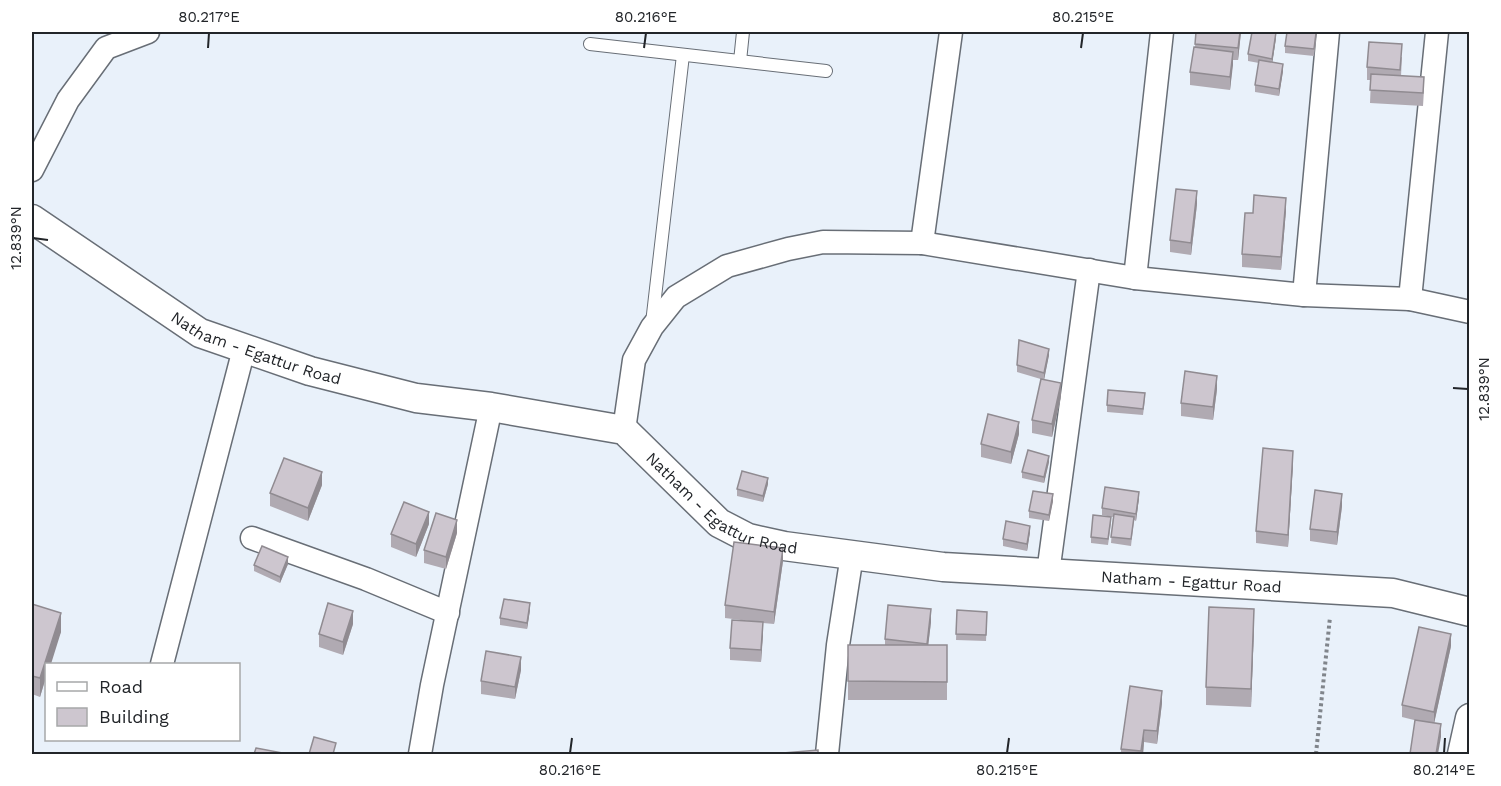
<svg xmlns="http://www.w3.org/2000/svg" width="1501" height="786" viewBox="0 0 1501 786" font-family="'Work Sans',sans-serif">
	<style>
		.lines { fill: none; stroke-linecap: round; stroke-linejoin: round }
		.service-casing { stroke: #686e76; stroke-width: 14 }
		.minor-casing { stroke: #686e76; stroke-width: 25 }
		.tertiary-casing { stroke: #686e76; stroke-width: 31 }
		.path { stroke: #80858b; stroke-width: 4; stroke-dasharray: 3 3; stroke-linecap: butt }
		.service { stroke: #fff; stroke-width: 12 }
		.minor { stroke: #fff; stroke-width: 22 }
		.tertiary { stroke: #fff; stroke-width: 28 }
		.wall { fill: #b0aab2 }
		.shaded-wall { fill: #908b91 }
		.building { fill: #cdc6cf; stroke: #908b91; stroke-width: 1.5 }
		.ticks { fill: none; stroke: #222529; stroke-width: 2 }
		.labels { text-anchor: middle; stroke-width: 6; stroke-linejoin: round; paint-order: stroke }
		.street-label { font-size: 16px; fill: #222529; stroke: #fff }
		.neatline { fill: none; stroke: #222529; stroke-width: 2 }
		.ticks-label { font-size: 15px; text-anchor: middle; fill: #222529 }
	</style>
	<rect width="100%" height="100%" fill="#e9f1fa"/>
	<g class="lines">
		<defs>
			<g id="service">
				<polyline points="590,44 826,71"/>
				<polyline points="740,61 743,32"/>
				<polyline points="652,323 683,55"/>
			</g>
			<g id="minor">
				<polyline points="32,170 68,100 106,48 148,32"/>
				<polyline points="922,243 951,32"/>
				<polyline points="1135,278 1162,32"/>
				<polyline points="1304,295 1328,32"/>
				<polyline points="1410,299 1437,32"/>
				<polyline points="624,430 634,360 652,327 676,297 727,266 788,249 823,242 922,243 1135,278 1304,295 1410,299 1470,312"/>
				<polyline points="252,538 366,579 448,613"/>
				<polyline points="1048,573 1089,270"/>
				<polyline points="162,664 244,349"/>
				<polyline points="420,754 432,685 491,407"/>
				<polyline points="827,754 838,645 852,555"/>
			</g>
			<g id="tertiary">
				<path id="s1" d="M32,219L200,333L310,371L416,398L491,407L624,430L719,523L748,538L784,546L943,567L1393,593L1470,612"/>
				<polyline points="1462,754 1470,718"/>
			</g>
		</defs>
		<!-- service casing -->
		<use href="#service" class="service-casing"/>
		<!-- minor casing -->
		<use href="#minor" class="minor-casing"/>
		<!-- tertiary casing -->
		<use href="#tertiary" class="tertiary-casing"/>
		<!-- path -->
		<polyline class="path" points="1316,754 1330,617"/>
		<!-- service -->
		<use href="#service" class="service"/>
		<!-- minor -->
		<use href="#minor" class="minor"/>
		<!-- tertiary -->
		<use href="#tertiary" class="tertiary"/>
	</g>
	<!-- wall -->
	<g class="wall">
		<polygon points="1196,32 1241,32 1238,60 1233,60 1230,90 1190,85 1190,72 1195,47"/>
		<polygon points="1276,38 1272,63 1283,71 1279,96 1255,92 1255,85 1259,63 1248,61 1248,54"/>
		<polygon points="1316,40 1314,56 1285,53 1285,46"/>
		<polygon points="1402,57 1401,76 1424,90 1423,106 1370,103 1371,80 1367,80 1367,67"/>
		<polygon points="1197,204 1191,255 1170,252 1170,240"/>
		<polygon points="1286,210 1281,270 1242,267 1242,254"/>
		<polygon points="1049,355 1044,380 1017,372 1017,365"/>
		<polygon points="1217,389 1213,420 1181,416 1181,403"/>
		<polygon points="1061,396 1052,437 1032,433 1032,420"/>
		<polygon points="1145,399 1143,415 1107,412 1107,405"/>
		<polygon points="1019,434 1011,464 981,457 981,444"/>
		<polygon points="1049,462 1044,483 1022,478 1022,472"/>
		<polygon points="1293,464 1288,547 1256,543 1256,531"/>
		<polygon points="768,484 763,502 737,496 737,489"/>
		<polygon points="322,485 308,521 270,506 270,493"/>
		<polygon points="1139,498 1136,521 1134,520 1131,546 1111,543 1113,517 1102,515 1102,508"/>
		<polygon points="1053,501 1049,521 1029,518 1029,511"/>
		<polygon points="1342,506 1337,545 1310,541 1310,529"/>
		<polygon points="1111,523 1108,545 1091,543 1091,537"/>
		<polygon points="429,524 416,557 391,547 391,534"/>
		<polygon points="1030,532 1027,551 1003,546 1003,539"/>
		<polygon points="457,533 446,569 424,563 424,550"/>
		<polygon points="783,561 774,624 763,623 761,662 730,660 730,648 757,622 725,618 725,605"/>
		<polygon points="288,564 280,583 254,571 254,565"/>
		<polygon points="32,604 61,632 46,664 46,677 40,697 32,694"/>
		<polygon points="530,610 527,629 500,625 500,618"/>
		<polygon points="957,610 987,612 986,641 956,640"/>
		<polygon points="931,622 928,645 947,645 947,700 848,700 848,645 885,645 885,639"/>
		<polygon points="353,624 343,655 319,647 319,634"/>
		<polygon points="1254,627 1251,707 1206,705 1206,687"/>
		<polygon points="1451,646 1434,723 1441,737 1418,721 1402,717 1402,705"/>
		<polygon points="521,670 515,699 481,694 481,681"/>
		<polygon points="1162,703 1157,744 1144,742 1143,754 1121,754 1121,749"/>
	</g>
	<!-- shaded-wall -->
	<g class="shaded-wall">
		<polygon points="1240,32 1241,32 1238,60 1238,48"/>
		<polygon points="1276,32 1276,38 1272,65 1272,59"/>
		<polygon points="1233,52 1233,65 1230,90 1230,77"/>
		<polygon points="1283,64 1283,71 1279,96 1279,89"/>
		<polygon points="1197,191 1197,204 1191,255 1191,243"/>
		<polygon points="1286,198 1286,210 1281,270 1281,257"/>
		<polygon points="1049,349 1049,355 1044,380 1044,373"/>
		<polygon points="1217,376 1217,389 1213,420 1213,407"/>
		<polygon points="1061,383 1061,396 1052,437 1052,424"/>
		<polygon points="1019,422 1019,434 1011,464 1011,452"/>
		<polygon points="1293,451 1293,464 1288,547 1288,535"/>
		<polygon points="1049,456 1049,462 1044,483 1044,477"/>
		<polygon points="322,472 322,485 308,521 308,508"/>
		<polygon points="768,478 768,484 763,502 763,496"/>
		<polygon points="1139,492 1139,498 1136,521 1136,514"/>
		<polygon points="1053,494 1053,501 1049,521 1049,515"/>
		<polygon points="1342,494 1342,506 1337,545 1337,532"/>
		<polygon points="429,512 429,524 416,557 416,544"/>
		<polygon points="457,520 457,533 446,569 446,557"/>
		<polygon points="1030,526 1030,532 1027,551 1027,544"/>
		<polygon points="783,548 783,561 774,624 774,612"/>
		<polygon points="288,557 288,564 280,583 280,577"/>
		<polygon points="530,603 530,610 527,629 527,623"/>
		<polygon points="931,609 931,622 927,656 927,644"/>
		<polygon points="1254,609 1254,627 1251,707 1251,689"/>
		<polygon points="353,611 353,624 343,655 343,642"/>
		<polygon points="61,613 61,632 51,664 46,664 46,677 40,697 40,678"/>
		<polygon points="763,622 763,635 761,662 761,650"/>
		<polygon points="1451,634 1451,646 1434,724 1434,712"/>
		<polygon points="521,657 521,670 515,699 515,687"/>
		<polygon points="1162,691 1162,703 1157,744 1157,731"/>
		<polygon points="1441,724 1441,737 1438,754 1436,754"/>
		<polygon points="1144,730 1144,742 1143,754 1141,754"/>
	</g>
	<!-- building -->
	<g class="building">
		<polygon points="1196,32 1240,32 1238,48 1195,44"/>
		<polygon points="1252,32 1276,32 1272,59 1248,54"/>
		<polygon points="1287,32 1316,33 1314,49 1285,46"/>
		<polygon points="1369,42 1402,44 1400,70 1367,67"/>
		<polygon points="1194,47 1233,52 1230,77 1190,72"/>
		<polygon points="1259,60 1283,64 1279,89 1255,85"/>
		<polygon points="1371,74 1424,77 1423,93 1370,90"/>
		<polygon points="1176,189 1197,191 1191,243 1170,240"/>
		<polygon points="1254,195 1286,198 1281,257 1242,254 1245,213 1253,213"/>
		<polygon points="1019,340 1049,349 1044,373 1017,365"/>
		<polygon points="1185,371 1217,376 1213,407 1181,403"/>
		<polygon points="1041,379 1061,383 1052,424 1032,420"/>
		<polygon points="1108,390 1145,393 1143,409 1107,405"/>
		<polygon points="988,414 1019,422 1011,452 981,444"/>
		<polygon points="1263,448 1293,451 1288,535 1256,531"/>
		<polygon points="1028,450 1049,456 1044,477 1022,472"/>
		<polygon points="284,458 322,472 308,508 270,493"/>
		<polygon points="742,471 768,478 763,496 737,489"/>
		<polygon points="1105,487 1139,492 1136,514 1102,508"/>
		<polygon points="1315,490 1342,494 1337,532 1310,529"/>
		<polygon points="1033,491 1053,494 1049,515 1029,511"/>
		<polygon points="404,502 429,512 416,544 391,534"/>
		<polygon points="436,513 457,520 446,557 424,550"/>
		<polygon points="1114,514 1134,517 1131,539 1111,537"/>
		<polygon points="1093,515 1111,517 1108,539 1091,537"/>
		<polygon points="1006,521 1030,526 1027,544 1003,539"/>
		<polygon points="734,542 783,548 774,612 725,605"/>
		<polygon points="262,546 288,557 280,577 254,565"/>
		<polygon points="504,599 530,603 527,623 500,618"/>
		<polygon points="328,603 353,611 343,642 319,634"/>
		<polygon points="32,604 61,613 40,678 32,676"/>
		<polygon points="888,605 931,609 927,644 885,639"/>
		<polygon points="1209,607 1254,609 1251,689 1206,687"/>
		<polygon points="957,610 987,612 986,635 956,634"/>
		<polygon points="732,620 763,622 761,650 730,648"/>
		<polygon points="1419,627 1451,634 1434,712 1402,705"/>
		<polygon points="848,645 947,645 947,682 848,681"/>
		<polygon points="486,651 521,657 515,687 481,681"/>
		<polygon points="1130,686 1162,691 1157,731 1144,730 1141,751 1121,749"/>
		<polygon points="1415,720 1441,724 1436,754 1410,754"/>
		<polygon points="314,737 336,743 333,754 309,754"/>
		<polygon points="256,748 283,753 283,754 254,754"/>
		<polygon points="818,750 818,754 771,754"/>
	</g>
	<!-- ticks -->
	<path class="ticks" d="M208,48L209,33M644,48L646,33M1081,48L1083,33M33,238L48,240M1453,388L1468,389M570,753L572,738M1007,753L1009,738M1444,753L1445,738"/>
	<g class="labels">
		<!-- street labels -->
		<g class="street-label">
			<text dy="6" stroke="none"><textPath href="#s1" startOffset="261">Natham - Egattur Road</textPath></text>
			<text dy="6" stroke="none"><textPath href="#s1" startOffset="765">Natham - Egattur Road</textPath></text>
			<text dy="6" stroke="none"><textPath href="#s1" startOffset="1251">Natham - Egattur Road</textPath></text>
		</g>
	</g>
	<!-- border -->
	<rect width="1501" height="786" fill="none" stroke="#ffffff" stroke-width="66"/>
	<!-- legend -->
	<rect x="45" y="663" width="195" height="78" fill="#ffffff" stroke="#a7a8a9" stroke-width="1.5"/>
	<rect x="57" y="682" width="30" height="9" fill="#ffffff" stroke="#a7a8a9" stroke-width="1.5"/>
	<text x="99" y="693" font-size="18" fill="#222529">Road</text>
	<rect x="57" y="708" width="30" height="18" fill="#cdc6cf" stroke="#a7a8a9" stroke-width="1.5"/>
	<text x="99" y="723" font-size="18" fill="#222529">Building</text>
	<rect x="33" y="33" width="1435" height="720" class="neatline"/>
	<g class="ticks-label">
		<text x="209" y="22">80.217°E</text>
		<text x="646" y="22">80.216°E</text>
		<text x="1083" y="22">80.215°E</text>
		<text transform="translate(16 238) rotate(-90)" y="5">12.839°N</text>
		<text transform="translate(1484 389) rotate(-90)" y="5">12.839°N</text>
		<text x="570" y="775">80.216°E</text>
		<text x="1007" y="775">80.215°E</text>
		<text x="1444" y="775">80.214°E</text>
	</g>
</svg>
